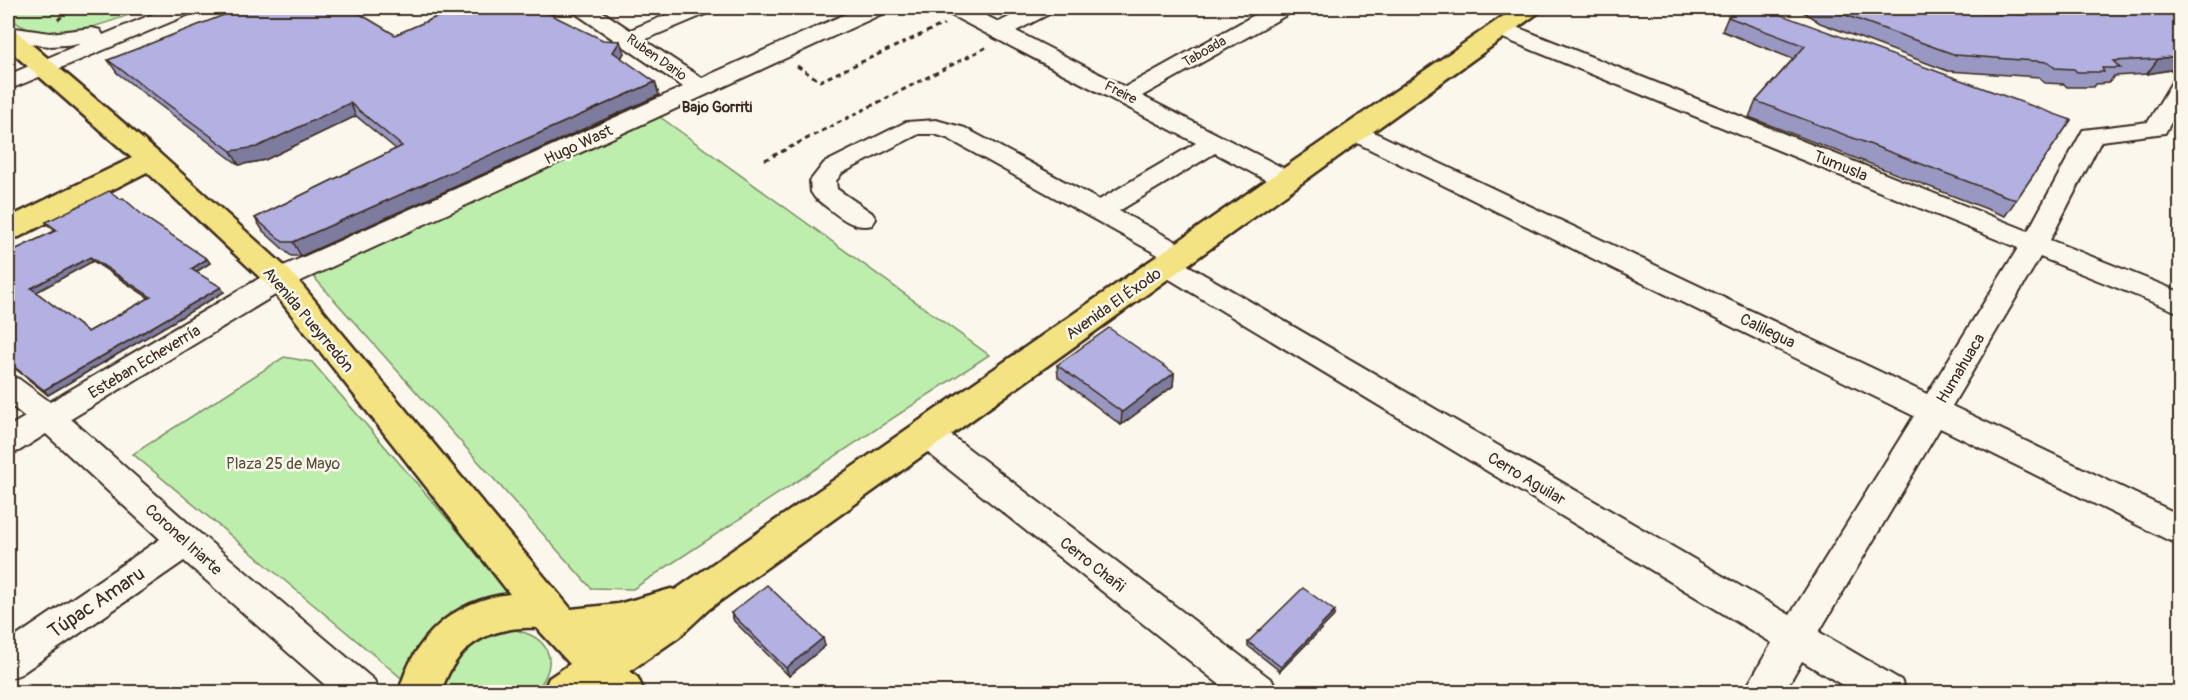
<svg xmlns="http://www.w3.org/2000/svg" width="2188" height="700" viewBox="0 0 2188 700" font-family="Pangolin,sans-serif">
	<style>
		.green { fill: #bdeead; stroke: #7c8c66; stroke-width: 1.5 }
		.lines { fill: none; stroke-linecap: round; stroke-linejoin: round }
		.minor-casing { stroke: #3b2a1e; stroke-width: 4 }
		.major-casing { stroke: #3b2a1e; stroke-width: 5 }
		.path { stroke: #3b2a1e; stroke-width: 3; stroke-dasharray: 5 4; stroke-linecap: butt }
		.minor { fill: #fbf7ec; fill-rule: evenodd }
		.major { fill: #f4e382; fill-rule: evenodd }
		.wall { fill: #9998c2; stroke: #3b2a1e; stroke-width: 1.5; fill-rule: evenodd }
		.shaded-wall { fill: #7d7c9e; stroke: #3b2a1e; stroke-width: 1.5 }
		.building { fill: #b2b1e2; stroke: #3b2a1e; stroke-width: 1.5; fill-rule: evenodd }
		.labels { text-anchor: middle; stroke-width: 5; stroke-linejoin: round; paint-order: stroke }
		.far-street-label { font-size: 14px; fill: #3b2a1e; stroke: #fbf7ec }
		.far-neighbourhood-label { font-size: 15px; font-weight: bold; fill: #3b2a1e; stroke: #fbf7ec }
		.street-label { font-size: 16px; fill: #3b2a1e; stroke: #fbf7ec }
		.park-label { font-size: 16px; fill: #55513b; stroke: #fbf7ec }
		.near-street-label { font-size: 20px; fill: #3b2a1e; stroke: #fbf7ec }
	</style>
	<rect width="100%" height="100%" fill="#fbf7ec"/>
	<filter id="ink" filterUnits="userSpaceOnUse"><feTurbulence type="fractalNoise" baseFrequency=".0167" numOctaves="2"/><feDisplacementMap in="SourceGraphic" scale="12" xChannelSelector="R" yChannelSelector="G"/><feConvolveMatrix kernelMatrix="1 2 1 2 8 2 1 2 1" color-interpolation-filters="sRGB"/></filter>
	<g filter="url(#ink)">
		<!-- green -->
		<g class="green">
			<path d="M8,8H147C111,22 39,52 8,15Z"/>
			<polygon points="656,114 989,355 633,589 591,588 312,275"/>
			<polygon points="284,357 312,362 514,596 405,681 133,454"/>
			<path d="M504,629C546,631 564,659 535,692H446C444,673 455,651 473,640C482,635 494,633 504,629Z"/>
		</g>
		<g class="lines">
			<defs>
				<g id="minor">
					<polygon points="167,8 195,8 192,13 8,90 8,75 80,44 50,46 8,41 8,27 50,33 92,28 100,30 103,35"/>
					<polygon points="573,8 597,8 630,30 683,8 710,8 708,13 644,40 702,78 859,8 887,8 884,13 290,286 71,419 197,531 374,680 379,692 333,692 184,561 21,674 8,679 8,642 160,539 46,434 19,451 8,454 8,427 25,417 8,403 8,376 19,379 50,402 270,272 683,87 575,13"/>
					<path d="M944,8H970L999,22L1027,8H1053L1051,13L1016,31L1125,87L1267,8H1292L1290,13L1142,96L1295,174L1299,180L1295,186L1286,188L1277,186L1215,153L1119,211L1190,249L1194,255L1190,261L1184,263L1790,615L1914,416L1345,137L1342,132L1345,127L1354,125L1363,127L1927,394L2018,248L1493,34L1490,29L1493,24L1501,22L1509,24L2028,231L2083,130L2148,122L2172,82L2180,80V107L2165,133L2101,141L2050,240L2180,292V313L2040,257L1952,406L2180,515V544L2168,540L1940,428L1819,632L1901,680L1906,692H1854L1802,661L1784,692H1744L1772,643L1156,271L1152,265L1156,259L1162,257L947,138L934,134H919L842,173L836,181L837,189L872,213L876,219L872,225C851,231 832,210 815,198L811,192L810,181L824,163L906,122L936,120L965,128L1099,200L1196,143L947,13Z"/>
					<polygon points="928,423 939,426 1272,680 1277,692 1229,692 917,444 912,435 917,426"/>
				</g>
				<path id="major" d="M1515,8H1542L1538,13L709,609L679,637L630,671L638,678L644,692H543L549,678L570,664L537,628C488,626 456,645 441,692H399C413,638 453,600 510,594L269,286L147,172L19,237L8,239V218L132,158L8,49V30L17,32L160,154L291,272L571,609L618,604L671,589L675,590Z"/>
			</defs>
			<!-- minor casing -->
			<use href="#minor" class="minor-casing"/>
			<!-- major casing -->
			<use href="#major" class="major-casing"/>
			<!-- path -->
			<g class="path">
				<polyline points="58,20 70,8"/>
				<polyline points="797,66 820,81 944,24"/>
				<polyline points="765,160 987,47"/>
			</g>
			<!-- minor -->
			<use href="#minor" class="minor"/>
			<!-- major -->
			<use href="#major" class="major"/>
		</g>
		<!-- wall -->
		<g class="wall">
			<polygon points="232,8 350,8 395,35 441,15 428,8 553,8 555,13 553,16 624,53 621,58 655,82 659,95 301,256 291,256 263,231 255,218 396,149 356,116 265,160 239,165 117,73 108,60 235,11"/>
			<polygon points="1797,8 1943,8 2001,14 2035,15 2181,8 2181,68 2147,74 2114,76 2109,83 2096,84 2094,87 2067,87 2064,84 2045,83 2039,77 1948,71 1820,23"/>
			<polygon points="1728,17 2071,120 2005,216 1749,117 1756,101 1793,59 1722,31"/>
			<path d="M146,218L207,259L210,263L196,272L224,292L48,395L8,363V253L55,231L49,226L46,222ZM93,261L149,298L88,332L36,292Z"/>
			<polygon points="1057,365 1174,373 1173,386 1121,425 1058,377"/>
			<polygon points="731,613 825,646 789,676 734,621"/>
			<polygon points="1334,616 1280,671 1248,646 1248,642"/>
		</g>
		<!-- shaded-wall -->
		<g class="shaded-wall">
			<polygon points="546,8 553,8 555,13 547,24 543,11"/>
			<polygon points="620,41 624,53 617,65 613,52"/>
			<polygon points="2181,55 2181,68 2147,74 2158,59"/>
			<polygon points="655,82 659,95 301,256 293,242"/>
			<polygon points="350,103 356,116 265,160 239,165 231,151"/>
			<polygon points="90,257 93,261 35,293 31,288"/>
			<polygon points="207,259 210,263 194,273 191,269"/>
			<polygon points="221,287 224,292 48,395 44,390"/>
			<polygon points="1174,373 1173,386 1121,425 1122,412"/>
			<polygon points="1335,611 1334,616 1280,671 1281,667"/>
			<polygon points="823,638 825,646 789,676 786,668"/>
		</g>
		<!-- building -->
		<g class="building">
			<polygon points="235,8 350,8 395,35 451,11 445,8 546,8 543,11 603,40 620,41 613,52 655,82 293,242 283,242 255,218 402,146 350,103 257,147 231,151 108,60 237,10"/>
			<polygon points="1739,8 1762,8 2071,120 2016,200 1756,101 1805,46 1728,17"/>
			<polygon points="1826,8 1943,8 2001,14 2035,15 2093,13 2119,8 2181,8 2181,41 2175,42 2181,44 2181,55 2158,59 2113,61 2120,68 2102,68 2104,72 2077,72 2074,69 2055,68 2049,62 1956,55"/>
			<path d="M109,191L121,199L123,198L146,218L207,259L191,269L221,287L44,390L8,362V253L57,230L46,222ZM90,257L151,297L88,332L31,288Z"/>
			<polygon points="1109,328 1174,373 1122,412 1057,365"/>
			<polygon points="767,585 823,638 786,668 731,613"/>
			<polygon points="1303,588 1335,611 1281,667 1248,642"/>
		</g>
	</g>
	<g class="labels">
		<!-- far-street labels -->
		<g class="far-street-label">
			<text transform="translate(1204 51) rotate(-30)" y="5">Taboada</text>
			<text transform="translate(657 57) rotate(35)" y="5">Ruben Dario</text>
			<text transform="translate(1121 92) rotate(27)" y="5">Freire</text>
		</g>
		<!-- far-neighbourhood labels -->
		<g class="far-neighbourhood-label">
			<text x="717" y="112">Bajo Gorriti</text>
		</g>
		<!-- street labels -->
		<g class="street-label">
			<text transform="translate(578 144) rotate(-25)" y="6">Hugo Wast</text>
			<text transform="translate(1841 165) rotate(22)" y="6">Tumusla</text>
			<text transform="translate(1113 303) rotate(-35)" y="6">Avenida El Éxodo</text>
			<text transform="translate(309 319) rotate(50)" y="6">Avenida Pueyrredón</text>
			<text transform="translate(1768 330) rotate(26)" y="6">Calilegua</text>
			<text transform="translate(144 361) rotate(-31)" y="6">Esteban Echeverría</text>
			<text transform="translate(1960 368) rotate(-59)" y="6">Humahuaca</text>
			<text transform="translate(1527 478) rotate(31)" y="6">Cerro Aguilar</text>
			<text transform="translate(184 539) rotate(42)" y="6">Coronel Iriarte</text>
			<text transform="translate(1093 564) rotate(38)" y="6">Cerro Chañi</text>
		</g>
		<!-- park labels -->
		<g class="park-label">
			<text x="283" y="469">Plaza 25 de Mayo</text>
		</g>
		<!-- near-street labels -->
		<g class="near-street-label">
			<text transform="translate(96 602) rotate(-34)" y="7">Túpac Amaru</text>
		</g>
	</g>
	<!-- margin -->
	<rect width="2188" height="700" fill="none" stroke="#fbf7ec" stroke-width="30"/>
	<rect x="15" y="15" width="2158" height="670" fill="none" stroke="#3b2a1e" stroke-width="2" filter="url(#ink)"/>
</svg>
